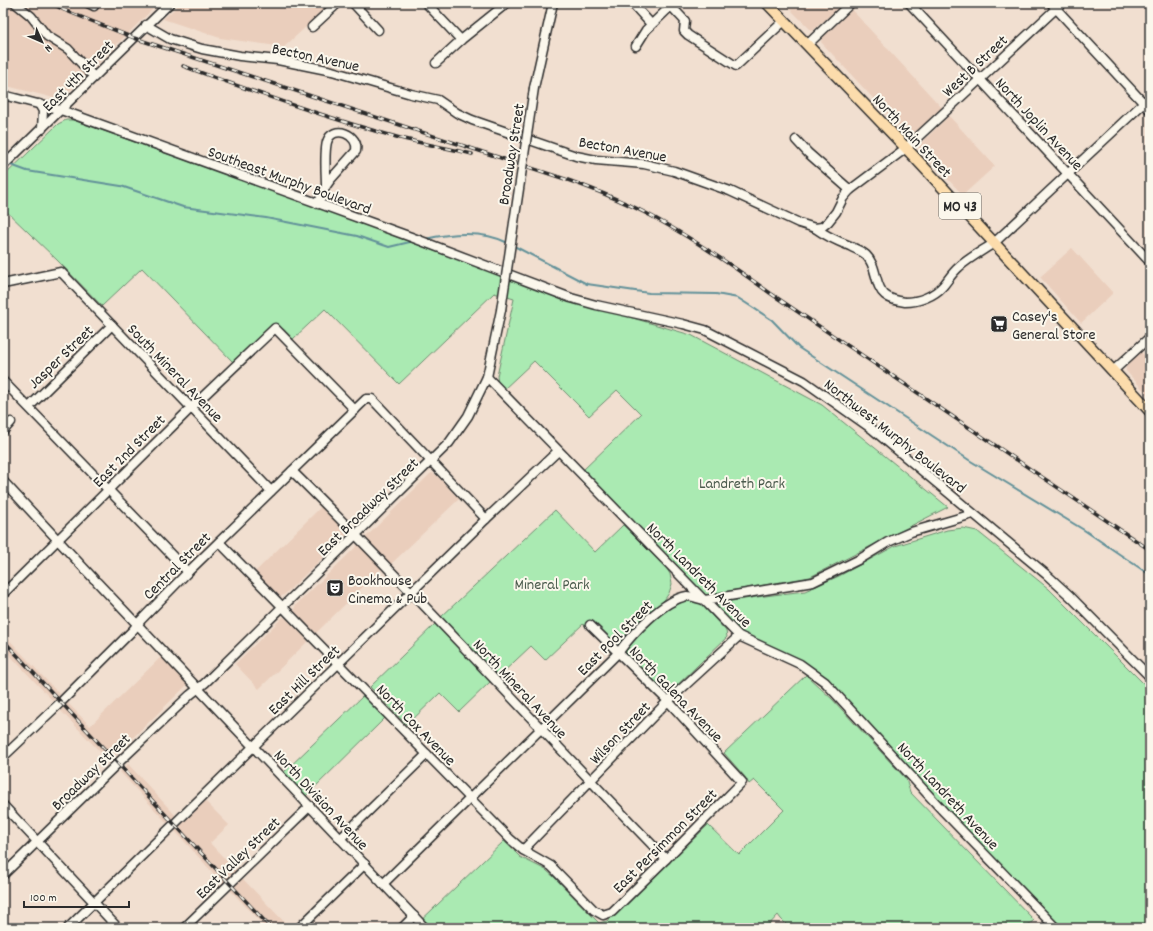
<svg xmlns="http://www.w3.org/2000/svg" width="1153" height="931" viewBox="0 0 1153 931" font-family="Dekko,sans-serif">
	<style>
		.built { fill: #eacebc }
		.green { fill: #aaeab2; stroke: #6a8a6e }
		.lines { fill: none; stroke-linecap: round; stroke-linejoin: round }
		.stream { stroke: #629199; stroke-width: 2 }
		.minor-casing { stroke: #2b2b2b; stroke-width: 11 }
		.major-casing { stroke: #2b2b2b; stroke-width: 13 }
		.minor { stroke: #fbf7ec; stroke-width: 8 }
		.major { stroke: #fcdcac; stroke-width: 10 }
		.rail-casing { stroke: #2b2b2b; stroke-width: 3.5 }
		.rail { stroke: #fbf7ec; stroke-width: 2; stroke-dasharray: 6; stroke-linecap: butt }
		.minor-bridge-casing { stroke: #2b2b2b; stroke-width: 11; stroke-linecap: butt }
		.minor-bridge { stroke: #fbf7ec; stroke-width: 8 }
		.labels { text-anchor: middle; stroke-width: 4; stroke-linejoin: round; paint-order: stroke }
		.shield { fill: #fbf7ec; stroke: #696865; stroke-width: 1 }
		.shield-label { font-size: 15px; font-weight: bold; fill: #2b2b2b }
		.street-label { font-size: 16px; fill: #2b2b2b; stroke: #fbf7ec }
		.poi-label { font-size: 16px; fill: #2b2b2b; stroke: #fbf7ec; text-anchor: start }
		.park-label { font-size: 16px; fill: #4b5b4d; stroke: #fbf7ec }
	</style>
	<rect width="100%" height="100%" fill="#f1dfd0"/>
	<filter id="ink" filterUnits="userSpaceOnUse"><feTurbulence type="fractalNoise" baseFrequency=".025" numOctaves="2"/><feDisplacementMap in="SourceGraphic" scale="8" xChannelSelector="R" yChannelSelector="G"/><feConvolveMatrix kernelMatrix="1 2 1 2 8 2 1 2 1" color-interpolation-filters="sRGB"/></filter>
	<g filter="url(#ink)">
		<!-- built -->
		<g class="built">
			<polygon points="11,3 159,3 65,95 58,99 3,85 3,10"/>
			<polygon points="181,3 332,3 284,47 220,38 163,19"/>
			<polygon points="784,3 844,3 812,31"/>
			<polygon points="852,10 942,108 910,137 908,136 821,42 822,38"/>
			<polygon points="949,116 995,166 963,195 919,149 918,146"/>
			<polygon points="1072,248 1113,293 1081,323 1040,277"/>
			<polygon points="1141,352 1150,362 1150,397 1126,371 1126,366"/>
			<polygon points="432,473 436,475 459,499 390,565 367,541 366,537 430,474"/>
			<polygon points="322,506 346,531 347,534 284,595 280,597 255,572"/>
			<polygon points="358,545 361,546 382,568 316,633 294,611 295,606"/>
			<polygon points="283,617 287,619 308,641 259,689 235,664"/>
			<polygon points="3,633 60,695 53,701 3,648"/>
			<polygon points="163,655 189,683 188,684 109,761 60,710 68,703 90,726"/>
			<polygon points="128,764 177,817 168,824 120,772"/>
			<polygon points="205,801 229,825 210,843 237,872 224,885 175,831"/>
			<polygon points="242,878 290,928 266,928 230,890"/>
		</g>
		<!-- green -->
		<g class="green">
			<path d="M66,120H73L325,210L547,293L691,335L822,405L948,507L810,577L706,595L581,472L641,414L617,390L589,416L534,361L503,390L498,384L497,376L514,299L494,293L399,384L325,309L293,339C286,332 280,322 269,328L233,362L142,268L102,306L57,260L3,208V177L58,124Z"/>
			<polygon points="555,510 595,552 623,525 667,569 670,574 672,584 669,593 665,599 620,644 612,654 583,624 545,660 531,646 498,677 441,617"/>
			<polygon points="963,528 977,531 1049,589 1150,690 1150,928 1059,928 842,703 797,666 754,645 714,610 719,603 757,597 805,591 839,576 895,546 947,530"/>
			<path d="M686,601L695,602L701,604L726,631L727,637L668,694L627,656C626,653 625,653 626,650C629,640 657,617 666,610C672,606 679,603 686,601Z"/>
			<polygon points="436,623 491,681 459,712 440,693 407,725 370,687"/>
			<polygon points="806,675 832,699 906,779 910,792 1034,920 1025,928 790,928 781,919 778,915 766,928 413,928 504,841 520,857 546,870 554,877 599,923 607,921 616,914 708,825 739,855 784,810 754,780 749,784 745,777 724,753"/>
			<polygon points="363,696 385,718 306,796 284,772"/>
		</g>
		<g class="lines">
			<!-- stream -->
			<g class="stream">
				<polyline points="8,164 27,171 121,186 183,207 266,218 357,236 389,247 414,241"/>
				<path d="M425,239C452,233 483,230 508,243"/>
				<polyline points="514,246 587,284 649,293 716,294 738,298 772,320 799,348 969,460 1084,530 1150,575"/>
			</g>
			<defs>
				<g id="minor">
					<polyline points="15,3 31,16 47,36 68,49 94,77"/>
					<polyline points="88,3 94,6"/>
					<polyline points="353,3 378,30"/>
					<polyline points="426,3 461,40"/>
					<polyline points="632,3 651,24"/>
					<polyline points="909,3 1150,262"/>
					<polyline points="1051,3 1150,110"/>
					<polyline points="3,5 5,3"/>
					<polyline points="671,6 685,21 684,31 688,35 736,66 784,21"/>
					<polyline points="146,25 170,39 202,49 240,56 278,60 332,71 411,94 438,100 457,113 472,120 576,156 596,160 644,164 674,171 730,191 799,223 815,228 822,227 828,222 836,212 843,198 850,190 906,148 1062,3"/>
					<polyline points="312,27 338,3"/>
					<polyline points="807,45 851,3"/>
					<polyline points="636,46 646,30 674,3"/>
					<polyline points="436,63 461,40 507,3"/>
					<polyline points="534,88 553,3"/>
					<polyline points="3,95 61,110 411,237 571,298 596,305 683,324 705,330 804,381 872,429 1047,575 1070,596 1150,677"/>
					<polyline points="39,104 43,111 42,129"/>
					<polyline points="796,140 808,153 850,190"/>
					<polyline points="3,166 170,3"/>
					<path d="M318,204L326,186L331,179L356,151C360,135 333,123 327,142C324,154 326,173 326,186"/>
					<path d="M815,228C826,236 837,241 850,246C855,249 862,251 866,255C878,267 874,286 885,295C891,300 898,301 905,302C919,302 934,296 943,286C948,280 952,273 959,267C969,258 982,251 994,243L1150,97"/>
					<polyline points="3,284 61,272 271,491"/>
					<polyline points="1113,371 1150,337"/>
					<polyline points="487,377 739,636 800,664 825,682 944,812 1056,928"/>
					<polyline points="3,381 188,572"/>
					<polyline points="29,407 112,325"/>
					<polyline points="3,431 11,422"/>
					<path d="M292,471C420,597 541,731 666,859"/>
					<polyline points="3,481 94,579"/>
					<polyline points="219,542 510,839 523,850 551,866 594,910 603,915 612,912 666,859 742,782 668,701 590,625"/>
					<polyline points="97,582 425,928"/>
					<polyline points="3,594 191,408 275,328 355,410"/>
					<polyline points="3,757 61,702 133,630 141,620 188,572 366,399 372,399 486,519"/>
					<polyline points="3,805 118,928"/>
					<polyline points="340,839 427,754"/>
					<polyline points="523,850 668,701 739,636"/>
					<polyline points="3,875 118,763 190,695 205,683 449,443 468,416 487,377 501,310"/>
					<path d="M383,884L618,653C632,634 663,600 687,596C692,596 699,599 705,600L813,582L860,559L888,542L911,532L973,514"/>
					<polyline points="68,928 486,519 558,451"/>
					<polyline points="184,928 310,806"/>
					<polyline points="299,928 365,864"/>
					<polyline points="402,928 414,916"/>
				</g>
				<polyline id="major" points="767,3 906,148 1150,411"/>
			</defs>
			<!-- minor casing -->
			<use href="#minor" class="minor-casing"/>
			<!-- major casing -->
			<use href="#major" class="major-casing"/>
			<!-- minor -->
			<use href="#minor" class="minor"/>
			<!-- major -->
			<use href="#major" class="major"/>
			<defs>
				<g id="rail">
					<path d="M51,3L64,10L134,38L565,179C596,190 626,202 655,218C695,240 733,266 770,293L1150,550"/>
					<path d="M183,66C255,92 326,118 400,138C424,144 448,148 472,154"/>
					<polyline points="3,640 271,928"/>
				</g>
			</defs>
			<!-- rail casing -->
			<use href="#rail" class="rail-casing"/>
			<!-- rail -->
			<use href="#rail" class="rail"/>
			<defs>
				<polyline id="minor-bridge" points="501,310 534,88"/>
			</defs>
			<!-- minor-bridge casing -->
			<use href="#minor-bridge" class="minor-bridge-casing"/>
			<!-- minor-bridge -->
			<use href="#minor-bridge" class="minor-bridge"/>
		</g>
	</g>
	<!-- icons -->
	<defs>
		<symbol id="supermarket-square" viewBox="-11 -11 22 22"><rect x="-9" y="-9" width="18" height="18" rx="4" fill="#2b2b2b" stroke="#fbf7ec"/><path d="M-6-5.5h2.5l.6 2H6L4.5 2H-2.5L-4.4-4H-6ZM-1.5 3.2a1.3 1.3 0 1 0 .1 0ZM3 3.2a1.3 1.3 0 1 0 .1 0Z" fill="#fff"/></symbol>
		<symbol id="theatre-square" viewBox="-11 -11 22 22"><rect x="-9" y="-9" width="18" height="18" rx="4" fill="#2b2b2b" stroke="#fbf7ec"/><path d="M-5-5.5Q0-4 5-5.5V0Q5 5 0 6Q-5 5-5 0ZM-3.3-2.5H-1v1.5H-3.3ZM1-2.5H3.3v1.5H1ZM-2.8 1Q0 5.5 2.8 1Z" fill="#fff"/></symbol>
	</defs>
	<g fill-rule="evenodd">
		<use href="#supermarket-square" x="989" y="314" width="20" height="20"/>
		<use href="#theatre-square" x="325" y="578" width="20" height="20"/>
	</g>
	<g class="labels">
		<!-- shield labels -->
		<rect class="shield" x="939" y="193" width="42" height="26" rx="3"/>
		<g class="shield-label">
			<text x="960" y="211">MO 43</text>
		</g>
		<!-- street labels -->
		<g class="street-label">
			<text transform="translate(316 56) rotate(12)" y="6">Becton Avenue</text>
			<text transform="translate(974 65) rotate(-43)" y="6">West B Street</text>
			<text transform="translate(77 75) rotate(-45)" y="6">East 4th Street</text>
			<text transform="translate(1040 123) rotate(47)" y="6">North Joplin Avenue</text>
			<text transform="translate(913 135) rotate(47)" y="6">North Main Street</text>
			<text transform="translate(623 148) rotate(10)" y="6">Becton Avenue</text>
			<text transform="translate(510 154) rotate(-81)" y="6">Broadway Street</text>
			<text transform="translate(290 179) rotate(20)" y="6">Southeast Murphy Boulevard</text>
			<text transform="translate(60 356) rotate(-44)" y="6">Jasper Street</text>
			<text transform="translate(176 372) rotate(46)" y="6">South Mineral Avenue</text>
			<text transform="translate(896 435) rotate(38)" y="6">Northwest Murphy Boulevard</text>
			<text transform="translate(128 450) rotate(-45)" y="6">East 2nd Street</text>
			<text transform="translate(367 506) rotate(-44)" y="6">East Broadway Street</text>
			<text transform="translate(176 565) rotate(-45)" y="6">Central Street</text>
			<text transform="translate(700 574) rotate(45)" y="6">North Landreth Avenue</text>
			<text transform="translate(614 637) rotate(-45)" y="6">East Pool Street</text>
			<text transform="translate(303 679) rotate(-44)" y="6">East Hill Street</text>
			<text transform="translate(521 688) rotate(47)" y="6">North Mineral Avenue</text>
			<text transform="translate(677 693) rotate(46)" y="6">North Galena Avenue</text>
			<text transform="translate(417 724) rotate(46)" y="6">North Cox Avenue</text>
			<text transform="translate(619 732) rotate(-46)" y="6">Wilson Street</text>
			<text transform="translate(90 771) rotate(-44)" y="6">Broadway Street</text>
			<text transform="translate(949 795) rotate(47)" y="6">North Landreth Avenue</text>
			<text transform="translate(322 799) rotate(47)" y="6">North Division Avenue</text>
			<text transform="translate(664 840) rotate(-45)" y="6">East Persimmon Street</text>
			<text transform="translate(237 857) rotate(-44)" y="6">East Valley Street</text>
		</g>
		<!-- poi labels -->
		<g class="poi-label">
			<text x="1012" y="321">Casey's<tspan x="1012" dy="18">General Store</tspan></text>
			<text x="348" y="585">Bookhouse<tspan x="348" dy="18">Cinema &amp; Pub</tspan></text>
		</g>
		<!-- park labels -->
		<g class="park-label">
			<text x="742" y="488">Landreth Park</text>
			<text x="552" y="589">Mineral Park</text>
		</g>
	</g>
	<!-- margin -->
	<rect width="1153" height="931" fill="none" stroke="#fbf7ec" stroke-width="16"/>
	<rect x="8" y="8" width="1137" height="915" fill="none" stroke="#2b2b2b" stroke-width="1.5" filter="url(#ink)"/>
	<!-- north arrow -->
	<g transform="translate(42 42) rotate(135)" stroke="#fbf7ec" stroke-width="3" paint-order="stroke">
	<path d="M0-3L7 15L0 10L-7 15Z" fill="#2b2b2b"/>
	<text y="-6" font-size="11" font-weight="bold" text-anchor="middle" fill="#2b2b2b">N</text>
	</g>
	<!-- scale -->
	<path d="M24 901v6h105v-6" fill="none" stroke="#2b2b2b" stroke-width="2"/>
	<text x="30" y="901" font-size="12" fill="#2b2b2b" stroke="#fbf7ec" stroke-width="3" paint-order="stroke">100 m</text>
</svg>
